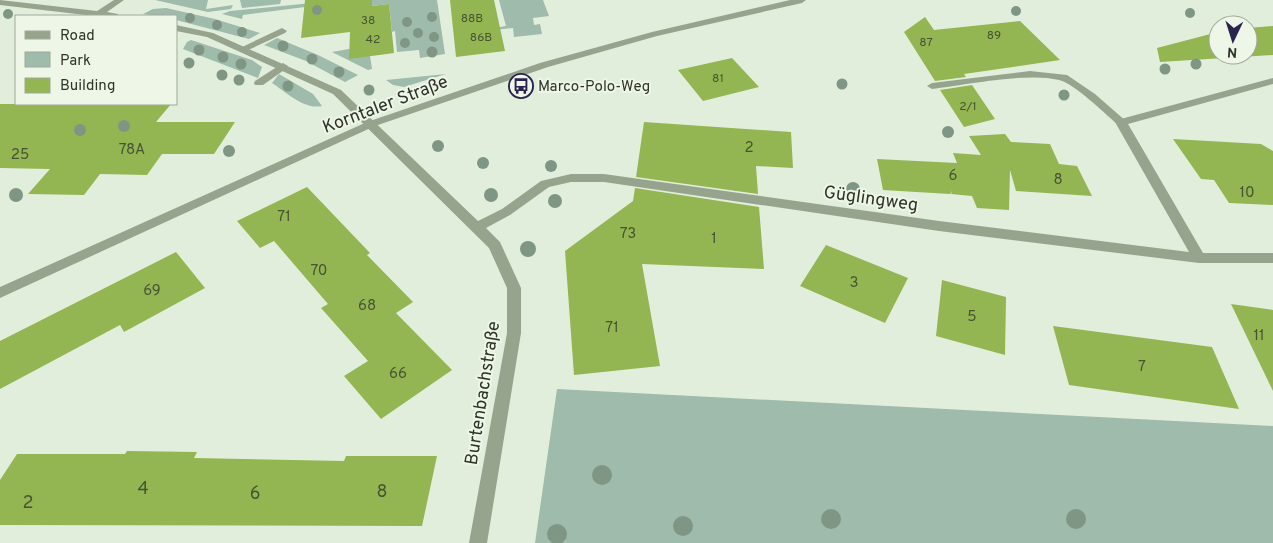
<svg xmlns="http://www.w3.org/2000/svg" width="1273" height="543" viewBox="0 0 1273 543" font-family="Overpass,sans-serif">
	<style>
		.green { fill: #9ebbab }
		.building { fill: #93b552 }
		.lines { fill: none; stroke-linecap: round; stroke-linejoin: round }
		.service { fill: #97a48d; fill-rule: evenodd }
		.minor { fill: #97a48d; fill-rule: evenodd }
		.tertiary { fill: #97a48d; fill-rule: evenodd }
		.tree { fill: #809685 }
		.labels { text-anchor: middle; stroke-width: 4; stroke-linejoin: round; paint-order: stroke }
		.far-number-label { font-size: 12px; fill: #475432 }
		.far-poi-label { font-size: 15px; fill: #2e3328; stroke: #edf6e7; text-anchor: start }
		.number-label { font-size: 15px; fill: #475432 }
		.street-label { font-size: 18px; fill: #2e3328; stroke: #edf6e7 }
		.near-number-label { font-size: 18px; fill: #475432 }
	</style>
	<rect width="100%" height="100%" fill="#e2eedc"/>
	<!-- green -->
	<g class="green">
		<polygon points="155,0 208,0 206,9 233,5 231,9 208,12"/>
		<polygon points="240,0 281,0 280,4 242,8"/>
		<polygon points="343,0 437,0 445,54 420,58 419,50 397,52 395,31 392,32 389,4 345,9 305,7 243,15 242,19 222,14 230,11"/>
		<polygon points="499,0 543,0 549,16 533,18 534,25 540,24 542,34 514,37 513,28 495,30 494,28 506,26"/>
		<polygon points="166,8 215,19 260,33 249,39 176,20 176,16 156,16 143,14 153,9"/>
		<polygon points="277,38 318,55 358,75 345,82 306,61 264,45"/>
		<polygon points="191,40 252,60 262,67 258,78 183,49 187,42"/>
		<polygon points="349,49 370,56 372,69 368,70 332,52"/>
		<path d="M279,74L313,94L322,106C304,110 286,92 272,83Z"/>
		<polygon points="446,74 404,87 393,85 386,80"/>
		<polygon points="557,389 1273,426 1273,543 535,543"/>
	</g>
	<!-- building -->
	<g class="building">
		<polygon points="305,0 372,0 372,6 389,4 394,53 349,59 350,32 301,38"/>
		<polygon points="450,0 494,0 505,51 456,57"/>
		<polygon points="925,17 934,30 1020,21 1060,60 964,74 966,77 935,81 904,32"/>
		<polygon points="1273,26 1273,55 1160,62 1157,48 1218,32 1218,55 1248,55 1248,28"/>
		<polygon points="732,58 759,87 703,101 678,70"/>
		<polygon points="972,85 995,119 964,127 940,90"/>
		<polygon points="0,104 171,104 156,122 235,122 214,154 162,154 147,175 100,174 84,195 28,194 50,169 0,168"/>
		<polygon points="644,122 791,132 793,168 756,166 758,194 636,177"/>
		<polygon points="1005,134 1011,142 1050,144 1059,164 1077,166 1092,196 1016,191 1010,170 1009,210 977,208 972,196 951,194 952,191 950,194 883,190 877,159 957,163 953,153 981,155 969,136"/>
		<polygon points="1173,139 1261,144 1273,151 1273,205 1229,203 1214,180 1201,179"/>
		<polygon points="307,187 370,253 367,255 413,302 396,313 452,370 381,419 344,376 368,361 321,308 328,304 274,241 260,248 237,221"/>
		<polygon points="635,188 759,207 764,269 642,264 660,366 574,375 565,251 633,201"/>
		<polygon points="826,245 908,278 885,323 800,286"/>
		<polygon points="176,252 205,288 124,332 120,325 0,389 0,341"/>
		<polygon points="942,280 1006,297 1005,355 936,336"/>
		<polygon points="1231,304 1273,310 1273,391"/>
		<polygon points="1053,326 1212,347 1239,409 1069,385"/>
		<polygon points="127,451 197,452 194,458 344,461 346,456 437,456 422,526 0,525 0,480 17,454 125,454"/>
	</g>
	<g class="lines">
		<!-- service -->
		<g class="service">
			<polygon points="282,28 287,31 285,33 246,51 243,52 238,49"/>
			<polygon points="283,63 288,66 287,68 263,85 255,85 254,83 255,81"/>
			<path d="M1030,71L1067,75L1095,94L1127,122L1125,124H1117C1104,113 1075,84 1059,80C1028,72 965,85 932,89L927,86L932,83Z"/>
		</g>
		<!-- minor -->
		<g class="minor">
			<polygon points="0,0 97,11 114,0 124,0 107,12 118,14 119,16 94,16 0,5"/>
			<polygon points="176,25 213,33 341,90 478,221 502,209 541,181 571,174 604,174 939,221 1189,252 1115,122 1117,120 1273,78 1273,84 1128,124 1203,253 1273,253 1273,263 1199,263 939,231 604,182 571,182 549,187 510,215 486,228 500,242 521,288 521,333 487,543 469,543 507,333 507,288 489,248 333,94 207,37 176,31"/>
		</g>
		<!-- tertiary -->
		<polygon class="tertiary" points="790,0 806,0 802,3 657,36 548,67 375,126 0,298 0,287 367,122 540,63 652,32"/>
	</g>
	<!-- trees -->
	<g class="tree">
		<circle cx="317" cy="10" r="5"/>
		<circle cx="1016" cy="11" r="5"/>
		<circle cx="1190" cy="13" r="5"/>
		<circle cx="8" cy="14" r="5"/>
		<circle cx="432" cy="17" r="5"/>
		<circle cx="190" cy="18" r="5"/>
		<circle cx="407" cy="22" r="5"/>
		<circle cx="217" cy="25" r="5"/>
		<circle cx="242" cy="32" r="5"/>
		<circle cx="418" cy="33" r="5"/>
		<circle cx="434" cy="37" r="5"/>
		<circle cx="405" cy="43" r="5"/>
		<circle cx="283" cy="46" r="5.5"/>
		<circle cx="199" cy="50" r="5.5"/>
		<circle cx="432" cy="52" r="5.5"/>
		<circle cx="223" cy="57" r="5.5"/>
		<circle cx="312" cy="59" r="5.5"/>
		<circle cx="189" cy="63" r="5.5"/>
		<circle cx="241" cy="64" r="5.5"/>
		<circle cx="1196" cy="64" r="5.5"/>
		<circle cx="1165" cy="69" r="5.5"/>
		<circle cx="339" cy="72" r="5.5"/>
		<circle cx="222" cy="75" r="5.5"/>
		<circle cx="239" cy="80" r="5.5"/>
		<circle cx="842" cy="84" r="5.5"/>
		<circle cx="288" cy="86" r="5.5"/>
		<circle cx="369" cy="90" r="5.5"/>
		<circle cx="1064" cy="95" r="5.5"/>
		<circle cx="124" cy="126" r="6"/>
		<circle cx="80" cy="130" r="6"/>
		<circle cx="948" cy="132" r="6"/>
		<circle cx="438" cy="146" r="6"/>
		<circle cx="229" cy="151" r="6"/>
		<circle cx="483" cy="163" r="6"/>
		<circle cx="551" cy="166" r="6"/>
		<circle cx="853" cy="189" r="7"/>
		<circle cx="16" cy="195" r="7"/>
		<circle cx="491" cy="195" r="7"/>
		<circle cx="555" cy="201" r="7"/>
		<circle cx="528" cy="249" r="8"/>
		<circle cx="602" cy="475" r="10"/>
		<circle cx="831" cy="519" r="10"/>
		<circle cx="1076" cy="519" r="10"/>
		<circle cx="683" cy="526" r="10"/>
		<circle cx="557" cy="534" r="10"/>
	</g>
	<!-- icons -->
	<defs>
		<symbol id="bus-ring" viewBox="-11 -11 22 22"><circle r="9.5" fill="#edf6e7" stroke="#2b234f" stroke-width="1.5"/><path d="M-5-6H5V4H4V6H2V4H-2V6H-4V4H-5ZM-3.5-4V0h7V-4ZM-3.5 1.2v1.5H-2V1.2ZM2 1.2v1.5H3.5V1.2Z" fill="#2b234f"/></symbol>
	</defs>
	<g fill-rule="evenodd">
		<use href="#bus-ring" x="507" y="72" width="28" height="28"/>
	</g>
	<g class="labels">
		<!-- far-number labels -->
		<g class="far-number-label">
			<text x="472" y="22">88B</text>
			<text x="368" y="24">38</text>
			<text x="994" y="39">89</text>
			<text x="481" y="41">86B</text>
			<text x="373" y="43">42</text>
			<text x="926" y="46">87</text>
			<text x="718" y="82">81</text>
			<text x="968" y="110">2/1</text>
		</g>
		<!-- far-poi labels -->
		<g class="far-poi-label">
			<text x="538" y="91">Marco-Polo-Weg</text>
		</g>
		<!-- number labels -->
		<g class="number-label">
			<text x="749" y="152">2</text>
			<text x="132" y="154">78A</text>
			<text x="20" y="159">25</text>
			<text x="953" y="180">6</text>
			<text x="1058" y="184">8</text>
			<text x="1247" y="197">10</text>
			<text x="284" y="221">71</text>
			<text x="628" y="238">73</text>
			<text x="714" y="243">1</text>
			<text x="319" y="275">70</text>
			<text x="854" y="287">3</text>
			<text x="152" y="295">69</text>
			<text x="367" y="310">68</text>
			<text x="972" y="321">5</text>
			<text x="612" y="332">71</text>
			<text x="1259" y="340">11</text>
			<text x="1142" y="371">7</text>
			<text x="398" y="378">66</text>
		</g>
		<!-- street labels -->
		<g class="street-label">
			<text transform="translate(385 104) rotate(-21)" y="6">Korntaler Straße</text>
			<text transform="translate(871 198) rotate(8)" y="6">Güglingweg</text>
			<text transform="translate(482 393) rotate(-81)" y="6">Burtenbachstraße</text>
		</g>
		<!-- near-number labels -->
		<g class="near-number-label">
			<text x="143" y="494">4</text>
			<text x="382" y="497">8</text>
			<text x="255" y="499">6</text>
			<text x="28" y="508">2</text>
		</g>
	</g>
	<!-- legend -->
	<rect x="15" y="15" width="162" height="90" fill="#edf6e7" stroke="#a1a89b"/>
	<rect x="25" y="31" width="25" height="8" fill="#97a48d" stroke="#a1a89b"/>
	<text x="60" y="40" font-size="15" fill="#2e3328">Road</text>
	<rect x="25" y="52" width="25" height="15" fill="#9ebbab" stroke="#a1a89b"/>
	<text x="60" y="65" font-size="15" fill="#2e3328">Park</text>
	<rect x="25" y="78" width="25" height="15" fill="#93b552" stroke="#a1a89b"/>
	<text x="60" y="90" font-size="15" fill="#2e3328">Building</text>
	<!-- north arrow -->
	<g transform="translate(1233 40) rotate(184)"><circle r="24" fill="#edf6e7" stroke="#a1a89b"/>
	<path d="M0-4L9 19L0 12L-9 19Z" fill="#2b234f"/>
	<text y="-8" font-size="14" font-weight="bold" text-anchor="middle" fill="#2e3328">N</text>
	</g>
</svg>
